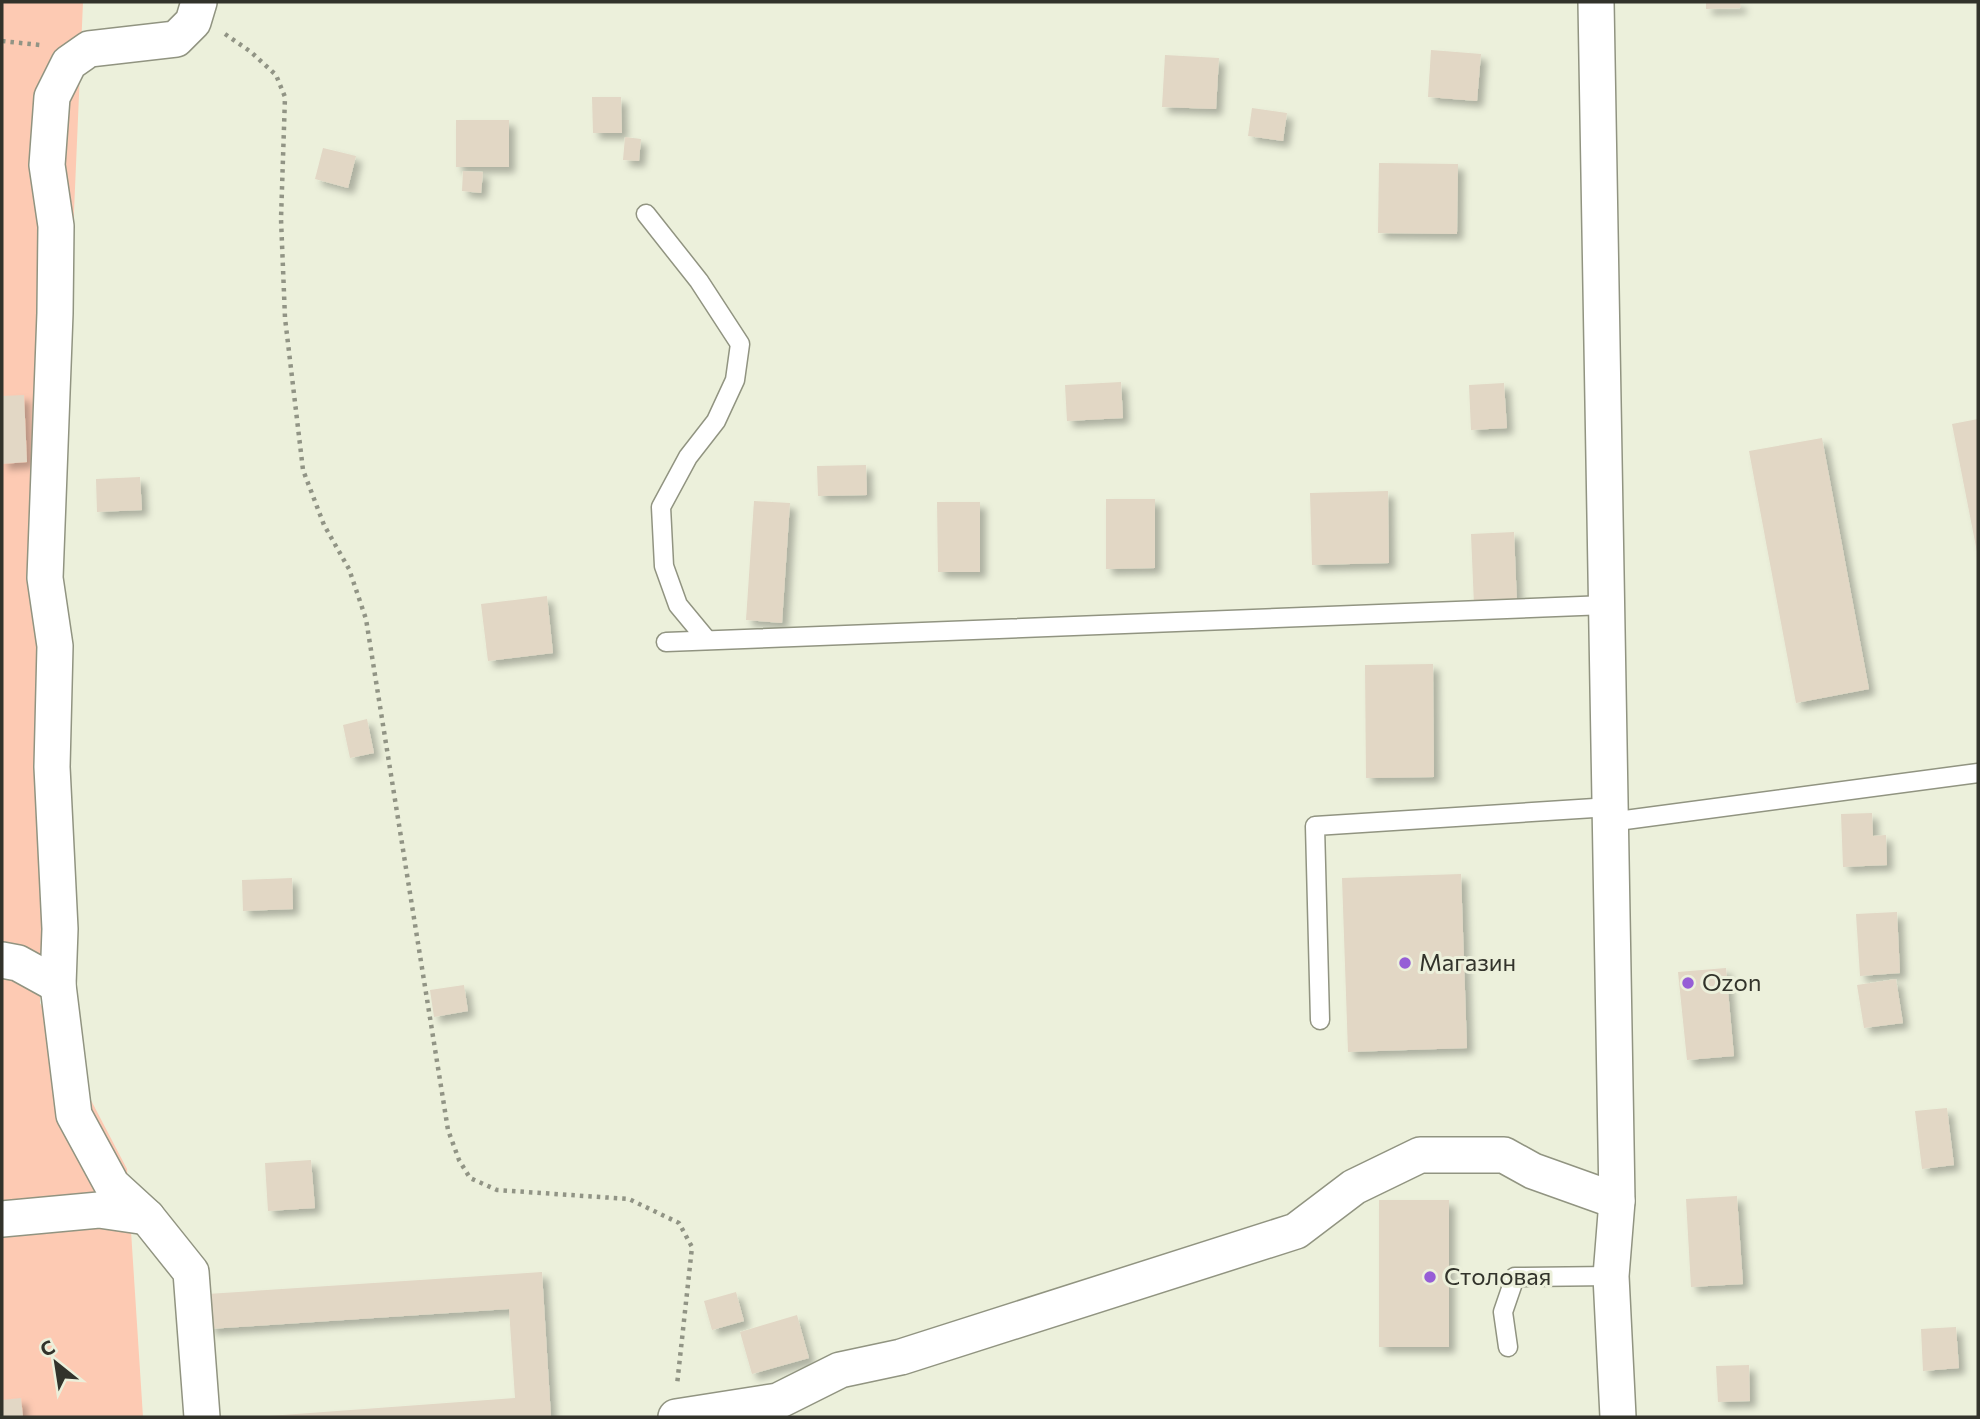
<svg xmlns="http://www.w3.org/2000/svg" width="1980" height="1419" viewBox="0 0 1980 1419" font-family="Commissioner,sans-serif">
	<style>
		.green { fill: #fdcab3 }
		.building { fill: #e2d7c5; filter: url(#shadow) }
		.lines { fill: none; stroke-linecap: round; stroke-linejoin: round }
		.lane-casing { stroke: #919481; stroke-width: 21 }
		.street-casing { stroke: #919481; stroke-width: 38 }
		.path { stroke: #919485; stroke-width: 4.5; stroke-dasharray: 3.5 5; stroke-linecap: butt }
		.lane { stroke: #fff; stroke-width: 18 }
		.street { stroke: #fff; stroke-width: 35 }
		.poi-dot { fill: #965ed6; stroke: #ecf0db; stroke-width: 2.5 }
		.labels { text-anchor: middle; stroke-width: 6; stroke-linejoin: round; paint-order: stroke }
		.poi-label { font-size: 24px; fill: #32332b; stroke: #ecf0db; text-anchor: start }
	</style>
	<defs>
		<filter id="shadow"><feDropShadow dx="6" dy="6" stdDeviation="3.5" flood-color="#0004"/></filter>
	</defs>
	<rect width="100%" height="100%" fill="#ecf0db"/>
	<!-- green -->
	<polygon class="green" points="2,2 83,2 40,1003 127,1169 143,1417 2,1417"/>
	<!-- building -->
	<g class="building">
		<polygon points="1706,2 1740,2 1741,8 1706,9"/>
		<polygon points="1431,50 1481,54 1477,101 1428,97"/>
		<polygon points="1165,55 1219,58 1216,109 1162,107"/>
		<polygon points="592,97 621,97 622,133 593,133"/>
		<polygon points="1252,108 1287,113 1283,141 1248,136"/>
		<rect x="456" y="120" width="53" height="47"/>
		<polygon points="625,137 641,139 639,161 623,160"/>
		<polygon points="323,148 356,156 348,188 315,179"/>
		<polygon points="1379,163 1458,164 1457,234 1378,233"/>
		<polygon points="463,171 483,172 481,193 462,191"/>
		<polygon points="1121,382 1123,418 1067,421 1065,385"/>
		<polygon points="1504,383 1507,428 1471,430 1469,385"/>
		<polygon points="24,395 27,462 2,464 2,396"/>
		<polygon points="1978,419 1978,551 1977,552 1952,424"/>
		<polygon points="1822,438 1869,689 1796,703 1749,451"/>
		<polygon points="866,465 867,495 818,496 817,466"/>
		<polygon points="140,477 142,510 97,512 96,479"/>
		<polygon points="1388,491 1389,563 1312,565 1310,493"/>
		<polygon points="1106,499 1155,499 1155,568 1106,569"/>
		<polygon points="754,501 790,503 782,623 746,620"/>
		<polygon points="937,502 980,502 980,572 938,572"/>
		<polygon points="1514,532 1517,603 1474,605 1471,534"/>
		<polygon points="547,596 553,653 488,661 481,604"/>
		<polygon points="1433,664 1434,777 1366,778 1365,665"/>
		<polygon points="367,719 374,753 350,758 343,725"/>
		<polygon points="1872,813 1873,836 1886,835 1887,865 1843,867 1841,814"/>
		<polygon points="1461,874 1467,1048 1348,1052 1342,878"/>
		<polygon points="292,878 293,909 243,911 242,880"/>
		<polygon points="1897,912 1900,973 1860,976 1856,914"/>
		<polygon points="1726,968 1734,1056 1687,1060 1678,972"/>
		<polygon points="1896,979 1903,1023 1864,1028 1857,985"/>
		<polygon points="464,985 468,1011 434,1017 430,990"/>
		<polygon points="1947,1108 1954,1165 1922,1169 1915,1111"/>
		<polygon points="311,1160 315,1208 268,1211 265,1163"/>
		<polygon points="1737,1196 1743,1284 1691,1287 1686,1199"/>
		<rect x="1379" y="1200" width="70" height="147"/>
		<polygon points="542,1272 551,1417 255,1417 515,1398 509,1309 209,1329 207,1294"/>
		<polygon points="736,1292 744,1321 712,1330 704,1301"/>
		<polygon points="797,1315 809,1358 752,1374 740,1332"/>
		<polygon points="1956,1327 1959,1368 1923,1371 1921,1329"/>
		<polygon points="1749,1365 1750,1401 1718,1402 1716,1366"/>
		<polygon points="21,1398 23,1417 2,1417 2,1400"/>
	</g>
	<g class="lines">
		<defs>
			<g id="lane">
				<polyline points="646,214 699,281 740,344 735,380 716,421 688,457 661,507 664,566 678,605 707,640"/>
				<polyline points="666,642 1606,605"/>
				<polyline points="1610,822 1978,773"/>
				<polyline points="1320,1020 1315,826 1610,807"/>
				<polyline points="1508,1347 1503,1312 1515,1277 1611,1276"/>
			</g>
			<g id="street">
				<polyline points="199,2 193,22 176,39 89,49 69,63 52,97 47,165 56,226 55,313 45,578 55,646 52,767 60,929 58,985 74,1115 112,1185 147,1217 191,1272 202,1417"/>
				<polyline points="1596,2 1617,1201 1611,1276 1618,1417"/>
				<polyline points="2,960 18,963 58,985"/>
				<polyline points="2,1219 99,1210 147,1217"/>
				<polyline points="676,1417 778,1401 840,1370 901,1357 1296,1231 1354,1187 1420,1155 1504,1155 1533,1171 1617,1201"/>
			</g>
		</defs>
		<!-- lane casing -->
		<use href="#lane" class="lane-casing"/>
		<!-- street casing -->
		<use href="#street" class="street-casing"/>
		<!-- path -->
		<g class="path">
			<polyline points="225,34 251,52 276,75 285,97 281,219 285,318 303,470 324,525 349,569 366,619 448,1130 459,1160 470,1178 497,1190 629,1199 679,1223 692,1247 677,1385"/>
			<polyline points="2,41 40,45"/>
		</g>
		<!-- lane -->
		<use href="#lane" class="lane"/>
		<!-- street -->
		<use href="#street" class="street"/>
	</g>
	<!-- markers -->
	<g class="poi-dot">
		<circle cx="1405" cy="963" r="7"/>
		<circle cx="1688" cy="983" r="7"/>
		<circle cx="1430" cy="1277" r="7"/>
	</g>
	<g class="labels">
		<!-- poi labels -->
		<g class="poi-label">
			<text x="1419" y="971">Магазин</text>
			<text x="1702" y="991">Ozon</text>
			<text x="1444" y="1285">Столовая</text>
		</g>
	</g>
	<!-- border -->
	<rect width="1980" height="1419" fill="none" stroke="#32332b" stroke-width="7"/>
	<!-- north arrow -->
	<g transform="translate(56 1363) rotate(330)" stroke="#ecf0db" stroke-width="5" paint-order="stroke">
	<path d="M0-5L12 26L0 18L-12 26Z" fill="#32332b"/>
	<text y="-10" font-size="19" font-weight="bold" text-anchor="middle" fill="#32332b">С</text>
	</g>
</svg>
